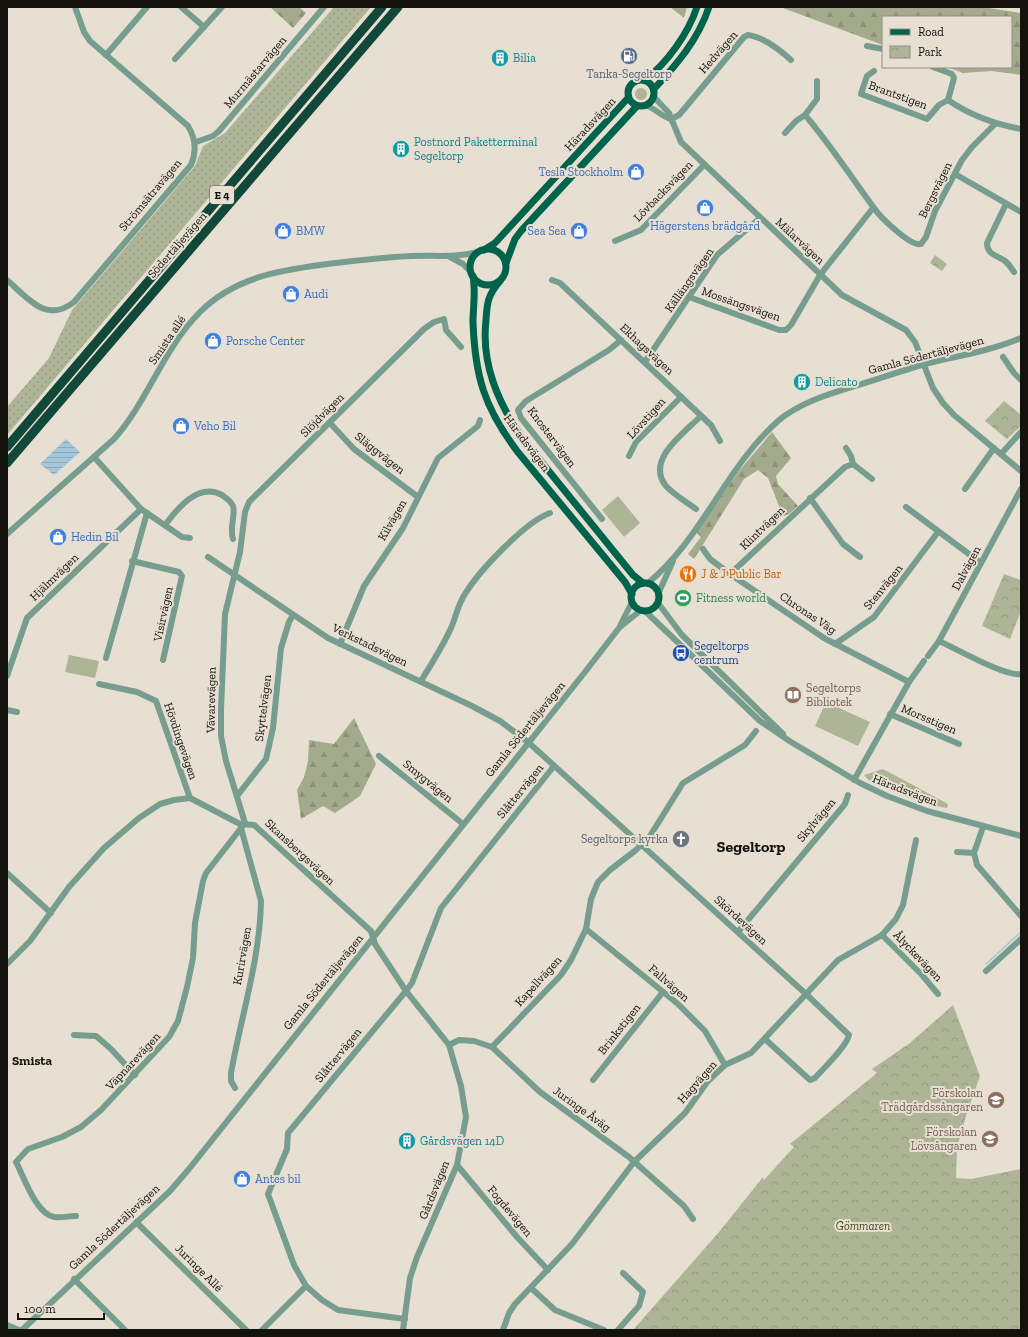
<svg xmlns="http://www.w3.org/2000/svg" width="1028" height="1337" viewBox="0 0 1028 1337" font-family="'Zilla Slab',serif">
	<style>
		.grass { fill: url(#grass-dots) }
		.forest { fill: url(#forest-firs) }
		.park { fill: url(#park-crowns) }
		.garden { fill: #aeb597 }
		.water { fill: url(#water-rules) }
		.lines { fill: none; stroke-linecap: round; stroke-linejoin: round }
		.stream { stroke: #a3c6d8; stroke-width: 1.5 }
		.minor { stroke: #769d8e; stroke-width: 6 }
		.major { stroke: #00634c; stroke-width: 7 }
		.highway { stroke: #114839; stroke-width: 9 }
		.labels { text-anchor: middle; stroke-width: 4; stroke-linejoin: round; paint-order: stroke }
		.shield { fill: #e7dfd1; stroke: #535048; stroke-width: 1 }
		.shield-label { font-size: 11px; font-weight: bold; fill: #14120d }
		.street-label { font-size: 12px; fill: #14120d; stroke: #e7dfd1 }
		.culture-label { font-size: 12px; fill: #0d838f; stroke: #e7dfd1; text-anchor: start }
		.service-label { font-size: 12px; fill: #4e5e75; stroke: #e7dfd1 }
		.shop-label { font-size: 12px; fill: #366cbe; stroke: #e7dfd1; text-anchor: start }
		.food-label { font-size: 12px; fill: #c56008; stroke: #e7dfd1; text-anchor: start }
		.leisure-label { font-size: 12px; fill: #27864d; stroke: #e7dfd1; text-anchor: start }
		.transit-label { font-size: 12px; fill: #164399; stroke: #e7dfd1; text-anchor: start }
		.education-label { font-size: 12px; fill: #785e54; stroke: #e7dfd1; text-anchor: end }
		.worship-label { font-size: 12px; fill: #5b616d; stroke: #e7dfd1; text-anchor: end }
		.park-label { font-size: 12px; font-style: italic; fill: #414a16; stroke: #e7dfd1 }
		.neighbourhood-label { font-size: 13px; font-weight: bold; fill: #14120d; stroke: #e7dfd1 }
		.district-label { font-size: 16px; font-weight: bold; fill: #14120d; stroke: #e7dfd1 }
	</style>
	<defs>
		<pattern id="grass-dots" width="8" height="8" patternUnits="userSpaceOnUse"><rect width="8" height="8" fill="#aeb597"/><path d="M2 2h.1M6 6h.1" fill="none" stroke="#959b81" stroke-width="1.8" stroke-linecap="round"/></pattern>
		<pattern id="forest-firs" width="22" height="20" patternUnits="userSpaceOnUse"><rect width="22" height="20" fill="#a4ab8c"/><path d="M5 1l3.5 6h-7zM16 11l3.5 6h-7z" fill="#8c9278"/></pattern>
		<pattern id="park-crowns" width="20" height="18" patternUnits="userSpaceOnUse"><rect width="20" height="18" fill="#aeb597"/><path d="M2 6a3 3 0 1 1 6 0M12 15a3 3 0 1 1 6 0" fill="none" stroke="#959b81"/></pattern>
		<pattern id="water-rules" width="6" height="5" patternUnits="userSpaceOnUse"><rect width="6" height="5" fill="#a3c6d8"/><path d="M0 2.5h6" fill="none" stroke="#8ba9b8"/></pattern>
	</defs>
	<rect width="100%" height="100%" fill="#e7dfd1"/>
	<!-- grass -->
	<polygon class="grass" points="334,7 371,7 7,435 7,407 49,358 72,310 195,166 203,146 225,133"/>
	<!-- forest -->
	<g class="forest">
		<polygon points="270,7 299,7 306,13 293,28"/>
		<polygon points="670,7 687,7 684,18"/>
		<polygon points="780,7 982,7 1021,13 1021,75 992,71 963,73 947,67 1011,67 1011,17 883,17 883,45"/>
		<polygon points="772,432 791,458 776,476 778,484 798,506 789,514 783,516 768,478 758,470 744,479 694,559 688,554 701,537 696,532 739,471"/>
		<polygon points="354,718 376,764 360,796 335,813 323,806 301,819 297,790 304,777 308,761 309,740 334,744"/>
	</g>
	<!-- park -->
	<g class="park">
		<polygon points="935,255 947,264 942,271 930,263"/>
		<polygon points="1004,401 1021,415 1021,426 1007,439 985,421"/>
		<polygon points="1004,574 1021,580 1021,611 1010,639 982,626"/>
		<polygon points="883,769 948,804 947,808 921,803 869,780 864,775"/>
		<polygon points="953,1005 980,1076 966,1116 957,1148 956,1178 971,1179 1021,1169 1021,1330 633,1330 719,1232 763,1177 764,1180 794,1147 790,1144 877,1073 872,1069 910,1043"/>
	</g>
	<!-- garden -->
	<g class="garden">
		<circle cx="641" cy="94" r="6"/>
		<polygon points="618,496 640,523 624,537 602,510"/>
		<polygon points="69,655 99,661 95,678 65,672"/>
		<polygon points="826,702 870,722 858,746 815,726"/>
	</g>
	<!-- water -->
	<polygon class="water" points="66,439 80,452 54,475 40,464"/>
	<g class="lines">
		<!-- stream -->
		<polyline class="stream" points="986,964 1021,932"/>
		<!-- minor -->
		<g class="minor">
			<polyline points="181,7 204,27"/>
			<polyline points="867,46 883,49"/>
			<polyline points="106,55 147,7"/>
			<polyline points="175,59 222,7"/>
			<polyline points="874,71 867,76 861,94 927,119 939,105 948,100 954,78 952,74 933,67"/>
			<path d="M817,81V99L805,115C830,144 851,177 874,208C880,217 911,247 921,244L926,237L935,211L962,160L972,147L995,124"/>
			<polyline points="654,97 669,113 681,142 842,295 906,330 915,342 933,388 943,403 954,415 1021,471"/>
			<path d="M948,100C971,116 994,124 1021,129"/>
			<path d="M647,106C656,109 662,117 671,119"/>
			<path d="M671,119L679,115L685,108L744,37L748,35C764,37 779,49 791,60"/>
			<polyline points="785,133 796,121 805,115"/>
			<polyline points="196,142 213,136 219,131 324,7"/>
			<polyline points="955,174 1021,212"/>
			<path d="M1006,204L987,243C987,255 997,255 1005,261C1009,264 1011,268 1014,272"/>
			<polyline points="615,241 641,230 704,165"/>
			<polyline points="450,257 463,264 471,272"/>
			<path d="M7,280C28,298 46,324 74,302L191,165C197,151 196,139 188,126L90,41L84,32L75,7"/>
			<polyline points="552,280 560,283 711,425 720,441"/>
			<polyline points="689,297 779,330 786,330 791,325 820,275 873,208"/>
			<polyline points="1003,357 1014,373 1021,380"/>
			<polyline points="645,362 717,255 760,218"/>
			<polyline points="330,423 354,449 418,497"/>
			<polyline points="846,448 851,456 853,464 872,479"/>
			<polyline points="1001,454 1021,432"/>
			<polyline points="629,456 636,442 681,397"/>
			<polyline points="94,457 141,509 182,537 190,538"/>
			<polyline points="965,489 994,448"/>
			<polyline points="810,498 843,544 860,557"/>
			<polyline points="906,507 981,563"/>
			<path d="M696,509C687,502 674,495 666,486C645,460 684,433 701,416"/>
			<polyline points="602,519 521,418 518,410 526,401 609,350 621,340"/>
			<path d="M165,525C177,509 198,482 222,495C226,498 231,501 233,506C236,514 229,528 233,539"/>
			<path d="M7,534L114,439C148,401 163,349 200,312C237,275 287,269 336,263C361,260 387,257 412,256C434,255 456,258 478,252"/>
			<polyline points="703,549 710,559 730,574 824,638 909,682 854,780"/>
			<path d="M208,557L328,638L472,706L500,721L528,742L806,994L849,1035C847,1046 823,1069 815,1078L810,1080L766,1040"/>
			<polyline points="132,561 179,572 182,576 163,660"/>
			<polyline points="730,574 845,467 853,464"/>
			<path d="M648,583C702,539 726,467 778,421C799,403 829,394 855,386C878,379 901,371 925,364C957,356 990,351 1021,338"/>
			<polyline points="659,592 673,561"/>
			<polyline points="658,603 682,635 783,734"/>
			<polyline points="645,611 760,721 791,742 860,783 887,796 927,811 1021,836"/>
			<polyline points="620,627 641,610"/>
			<path d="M939,641C955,648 1005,677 1021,674"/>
			<polyline points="340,644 364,586 403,528 438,458 478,426 480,420"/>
			<polyline points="835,644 874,617 938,532"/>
			<polyline points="928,656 939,641 1021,489"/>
			<polyline points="106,658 147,513"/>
			<polyline points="7,676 27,618 141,509"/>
			<path d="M421,681C432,663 443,646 451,628C456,617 458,604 465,594C479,571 525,522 550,513"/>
			<polyline points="909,682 924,661"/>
			<polyline points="99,684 137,692 156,701 190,798"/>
			<polyline points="7,710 17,712"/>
			<polyline points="890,714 959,744"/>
			<polyline points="379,756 463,824"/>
			<polyline points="237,796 266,759 273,728 281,648 289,622 293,615"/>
			<polyline points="983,827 974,853 977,865 1021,916"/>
			<polyline points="957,852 974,853"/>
			<polyline points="7,873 51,913"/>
			<polyline points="586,929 678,1004 705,1031 725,1065"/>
			<polyline points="738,932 845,804 848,795"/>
			<polyline points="882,935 922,975 938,994"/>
			<polyline points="7,964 30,941 69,887 104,848 139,818 160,804 174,800 190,798 240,824 254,825 371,931 375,944 406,991 449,1045 461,1086 466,1117 457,1165 417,1257 410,1278 403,1330"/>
			<polyline points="986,971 1021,939"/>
			<polyline points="74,1035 96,1036 111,1049 135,1075"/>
			<polyline points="449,1045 459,1040 474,1041 492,1047 540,1092 629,1157 684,1206 693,1219"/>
			<polyline points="492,1047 561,975 571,960 586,929 591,899 598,882 610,870 636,850 650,836 683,783 745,745 756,731"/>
			<polyline points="593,1080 663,992"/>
			<path d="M235,1088L231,1081V1073C241,1017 260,959 261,901L241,828"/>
			<polyline points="457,1165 517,1237 548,1270"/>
			<path d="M76,1216C69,1216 61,1218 54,1217C36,1214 24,1177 16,1162L28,1149L62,1137L81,1127L101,1110L169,1037L178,1021L187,987L193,958L195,923L203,881L206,873L245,823L226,761L221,736V709L225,614L240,552L245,512L249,502L424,329L434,322L444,319L446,330L461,347"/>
			<polyline points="136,1222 246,1330"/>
			<polyline points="74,1279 125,1330"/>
			<polyline points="531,1288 555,1310 604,1330"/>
			<polyline points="405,1319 338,1310 322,1300 306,1286 294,1265 268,1194 287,1149 288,1133 406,991 412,983 441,908 554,766"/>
			<polyline points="7,1325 19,1330"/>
			<polyline points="22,1330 170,1191 189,1169 585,672 619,628 632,602"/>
			<polyline points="262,1330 306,1286"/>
			<polyline points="503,1330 509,1313 515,1304 572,1244 634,1162 685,1113 708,1081 725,1065 751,1053 838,960 882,935 896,919 903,905 916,840"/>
			<polyline points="618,1330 639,1306 643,1292 623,1273"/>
		</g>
		<!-- major -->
		<g class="major">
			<circle cx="641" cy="93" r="13"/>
			<path d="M645,80C667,63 688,34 697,7"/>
			<path d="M654,89C677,64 698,40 709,7"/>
			<circle cx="488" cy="267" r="18"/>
			<polyline points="484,250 495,243 628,98"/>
			<polyline points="506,263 515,239 521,231 637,106"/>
			<path d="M473,276C476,292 473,307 473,322C475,376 484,407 517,451L625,582L632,594"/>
			<path d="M500,281C488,295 487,302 486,320C481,364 498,402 522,438L633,575L643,583"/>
			<circle cx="645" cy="597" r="14"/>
		</g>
		<!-- highway -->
		<g class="highway">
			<polyline points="7,447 382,7"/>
			<polyline points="7,463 398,7"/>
		</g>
	</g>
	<!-- icons -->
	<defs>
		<symbol id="fuel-disc" viewBox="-11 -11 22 22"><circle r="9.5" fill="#5c6f8a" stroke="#e7dfd1"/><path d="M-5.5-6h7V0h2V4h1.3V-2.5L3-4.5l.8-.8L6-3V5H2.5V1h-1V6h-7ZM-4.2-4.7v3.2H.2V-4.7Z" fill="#fff"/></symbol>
		<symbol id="building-disc" viewBox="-11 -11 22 22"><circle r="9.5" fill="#0f9aa8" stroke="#e7dfd1"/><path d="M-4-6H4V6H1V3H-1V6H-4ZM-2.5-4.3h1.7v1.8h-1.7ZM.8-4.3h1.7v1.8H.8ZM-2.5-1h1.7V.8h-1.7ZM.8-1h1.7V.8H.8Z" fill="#fff"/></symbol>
		<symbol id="shop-disc" viewBox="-11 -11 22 22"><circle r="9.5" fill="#3f7fe0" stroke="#e7dfd1"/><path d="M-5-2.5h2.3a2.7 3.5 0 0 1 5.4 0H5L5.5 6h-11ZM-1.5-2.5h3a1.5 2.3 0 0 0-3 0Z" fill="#fff"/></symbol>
		<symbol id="restaurant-disc" viewBox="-11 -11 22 22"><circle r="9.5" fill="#e8710a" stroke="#e7dfd1"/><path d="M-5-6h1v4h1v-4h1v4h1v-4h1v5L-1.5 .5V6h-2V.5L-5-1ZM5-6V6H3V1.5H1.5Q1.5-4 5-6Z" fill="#fff"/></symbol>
		<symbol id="stadium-disc" viewBox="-11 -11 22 22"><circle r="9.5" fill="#2e9e5b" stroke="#e7dfd1"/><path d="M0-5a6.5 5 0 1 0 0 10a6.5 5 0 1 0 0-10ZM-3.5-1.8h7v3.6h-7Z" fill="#fff"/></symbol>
		<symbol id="bus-disc" viewBox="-11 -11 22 22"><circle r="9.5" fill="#1a4fb4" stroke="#e7dfd1"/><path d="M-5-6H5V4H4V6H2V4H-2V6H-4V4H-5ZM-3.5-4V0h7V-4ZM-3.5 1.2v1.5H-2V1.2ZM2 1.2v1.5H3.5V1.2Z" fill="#fff"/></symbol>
		<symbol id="library-disc" viewBox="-11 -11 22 22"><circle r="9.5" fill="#8d6e63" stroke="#e7dfd1"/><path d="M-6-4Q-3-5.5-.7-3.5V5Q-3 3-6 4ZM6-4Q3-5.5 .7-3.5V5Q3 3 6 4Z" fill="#fff"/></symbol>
		<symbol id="church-disc" viewBox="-11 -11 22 22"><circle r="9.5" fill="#6b7280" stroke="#e7dfd1"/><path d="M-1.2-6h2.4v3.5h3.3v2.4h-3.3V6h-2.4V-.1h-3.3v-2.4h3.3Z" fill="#fff"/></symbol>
		<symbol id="school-disc" viewBox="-11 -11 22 22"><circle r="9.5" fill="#8d6e63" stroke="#e7dfd1"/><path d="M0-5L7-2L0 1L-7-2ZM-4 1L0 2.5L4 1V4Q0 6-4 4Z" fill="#fff"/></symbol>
	</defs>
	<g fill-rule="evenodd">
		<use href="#fuel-disc" x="619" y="46" width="20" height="20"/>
		<use href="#building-disc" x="490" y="48" width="20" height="20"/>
		<use href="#building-disc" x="391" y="139" width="20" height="20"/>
		<use href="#shop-disc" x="626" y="162" width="20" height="20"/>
		<use href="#shop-disc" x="695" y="198" width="20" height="20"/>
		<use href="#shop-disc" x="273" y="221" width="20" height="20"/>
		<use href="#shop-disc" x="569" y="221" width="20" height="20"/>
		<use href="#shop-disc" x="281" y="284" width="20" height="20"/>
		<use href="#shop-disc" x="203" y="331" width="20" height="20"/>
		<use href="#building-disc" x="792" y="372" width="20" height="20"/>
		<use href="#shop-disc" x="171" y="416" width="20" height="20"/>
		<use href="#shop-disc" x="48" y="527" width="20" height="20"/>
		<use href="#restaurant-disc" x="678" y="564" width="20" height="20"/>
		<use href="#stadium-disc" x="673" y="588" width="20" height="20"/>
		<use href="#bus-disc" x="671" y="643" width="20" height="20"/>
		<use href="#library-disc" x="783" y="685" width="20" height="20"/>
		<use href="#church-disc" x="671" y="829" width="20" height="20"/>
		<use href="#school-disc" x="986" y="1090" width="20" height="20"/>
		<use href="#school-disc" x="980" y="1129" width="20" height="20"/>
		<use href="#building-disc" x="397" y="1131" width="20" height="20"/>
		<use href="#shop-disc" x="232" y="1169" width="20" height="20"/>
	</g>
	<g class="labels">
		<!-- shield labels -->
		<rect class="shield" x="210" y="186" width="24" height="18" rx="3"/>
		<g class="shield-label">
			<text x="222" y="199">E 4</text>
		</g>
		<!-- street labels -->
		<g class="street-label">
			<text transform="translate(718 52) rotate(-49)" y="4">Hedvägen</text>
			<text transform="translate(255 72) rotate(-50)" y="4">Murmästarvägen</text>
			<text transform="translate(898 95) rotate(20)" y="4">Brantstigen</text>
			<text transform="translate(590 124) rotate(-47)" y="4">Häradsvägen</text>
			<text transform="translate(935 190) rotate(-64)" y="4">Bergsvägen</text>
			<text transform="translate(663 191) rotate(-46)" y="4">Lövbacksvägen</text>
			<text transform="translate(150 195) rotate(-50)" y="4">Strömsätravägen</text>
			<text transform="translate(800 241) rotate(43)" y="4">Mälarvägen</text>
			<text transform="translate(177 245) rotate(-49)" y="4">Södertäljevägen</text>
			<text transform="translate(689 280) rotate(-55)" y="4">Källängsvägen</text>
			<text transform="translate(741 304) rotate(19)" y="4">Mossängsvägen</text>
			<text transform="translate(167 340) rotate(-56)" y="4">Smista allé</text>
			<text transform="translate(647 349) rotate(43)" y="4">Ekhagsvägen</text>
			<text transform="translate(926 355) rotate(-15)" y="4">Gamla Södertäljevägen</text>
			<text transform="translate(322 415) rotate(-45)" y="4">Slöjdvägen</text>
			<text transform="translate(646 418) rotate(-48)" y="4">Lövstigen</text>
			<text transform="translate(552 437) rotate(53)" y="4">Knostervägen</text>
			<text transform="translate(527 443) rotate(53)" y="4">Häradsvägen</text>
			<text transform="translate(380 453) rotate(38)" y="4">Släggvägen</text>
			<text transform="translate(392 520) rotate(-60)" y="4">Kilvägen</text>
			<text transform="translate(762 528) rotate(-44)" y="4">Klintvägen</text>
			<text transform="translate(966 568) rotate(-62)" y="4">Dalvägen</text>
			<text transform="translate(54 577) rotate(-44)" y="4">Hjälmvägen</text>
			<text transform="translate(883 587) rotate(-51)" y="4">Stenvägen</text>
			<text transform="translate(808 613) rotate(34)" y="4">Chronas Väg</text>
			<text transform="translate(163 614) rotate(-78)" y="4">Visirvägen</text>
			<text transform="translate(370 645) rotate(26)" y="4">Verkstadsvägen</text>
			<text transform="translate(211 700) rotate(-89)" y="4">Vävarevägen</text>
			<text transform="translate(263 708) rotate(-83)" y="4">Skyttelvägen</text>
			<text transform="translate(929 719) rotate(23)" y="4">Morsstigen</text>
			<text transform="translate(525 729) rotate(-51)" y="4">Gamla Södertäljevägen</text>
			<text transform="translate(181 741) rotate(71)" y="4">Hövdingevägen</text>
			<text transform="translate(428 781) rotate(39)" y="4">Smygvägen</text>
			<text transform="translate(905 790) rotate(21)" y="4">Häradsvägen</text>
			<text transform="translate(520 791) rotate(-51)" y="4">Slåttervägen</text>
			<text transform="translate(816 820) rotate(-50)" y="4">Skylvägen</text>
			<text transform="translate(300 852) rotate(43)" y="4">Skansbergsvägen</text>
			<text transform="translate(741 920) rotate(42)" y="4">Skördevägen</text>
			<text transform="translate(242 956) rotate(-80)" y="4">Kurirvägen</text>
			<text transform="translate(918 956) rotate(46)" y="4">Ålyckevägen</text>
			<text transform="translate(538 981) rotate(-48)" y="4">Kapellvägen</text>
			<text transform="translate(323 982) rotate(-51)" y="4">Gamla Södertäljevägen</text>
			<text transform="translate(669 983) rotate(41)" y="4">Fallvägen</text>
			<text transform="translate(619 1029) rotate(-52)" y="4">Brinkstigen</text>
			<text transform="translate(338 1055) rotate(-51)" y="4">Slåttervägen</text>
			<text transform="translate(133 1061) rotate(-47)" y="4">Väpnarevägen</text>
			<text transform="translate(697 1082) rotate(-49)" y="4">Hagvägen</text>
			<text transform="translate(582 1109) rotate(36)" y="4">Juringe Åväg</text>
			<text transform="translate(434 1190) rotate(-68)" y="4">Gårdsvägen</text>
			<text transform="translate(510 1211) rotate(50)" y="4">Fogdevägen</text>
			<text transform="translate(114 1227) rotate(-43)" y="4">Gamla Södertäljevägen</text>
			<text transform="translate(199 1268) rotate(45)" y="4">Juringe Allé</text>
		</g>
		<!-- culture labels -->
		<g class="culture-label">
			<text x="513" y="62">Bilia</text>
			<text x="414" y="146">Postnord Paketterminal<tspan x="414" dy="14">Segeltorp</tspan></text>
			<text x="815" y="386">Delicato</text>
			<text x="420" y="1145">Gårdsvägen 14D</text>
		</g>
		<!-- service labels -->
		<g class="service-label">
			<text x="629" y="78">Tanka-Segeltorp</text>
		</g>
		<!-- shop labels -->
		<g class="shop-label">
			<text x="623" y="176" text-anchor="end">Tesla Stockholm</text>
			<text x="705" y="230" text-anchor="middle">Hägerstens brädgård</text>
			<text x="296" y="235">BMW</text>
			<text x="566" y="235" text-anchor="end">Sea Sea</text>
			<text x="304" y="298">Audi</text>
			<text x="226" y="345">Porsche Center</text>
			<text x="194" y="430">Veho Bil</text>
			<text x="71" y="541">Hedin Bil</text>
			<text x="255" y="1183">Antes bil</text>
		</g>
		<!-- food labels -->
		<g class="food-label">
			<text x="701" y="578">J &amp; J Public Bar</text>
		</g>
		<!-- leisure labels -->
		<g class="leisure-label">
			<text x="696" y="602">Fitness world</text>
		</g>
		<!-- transit labels -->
		<g class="transit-label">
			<text x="694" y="650">Segeltorps<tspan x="694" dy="14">centrum</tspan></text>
		</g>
		<!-- education labels -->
		<g class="education-label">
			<text x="806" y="692" text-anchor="start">Segeltorps<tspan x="806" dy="14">Bibliotek</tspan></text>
			<text x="983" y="1097">Förskolan<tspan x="983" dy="14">Trädgårdssångaren</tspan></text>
			<text x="977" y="1136">Förskolan<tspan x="977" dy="14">Lövsångaren</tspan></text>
		</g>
		<!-- worship labels -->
		<g class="worship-label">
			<text x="668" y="843">Segeltorps kyrka</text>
		</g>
		<!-- park labels -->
		<g class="park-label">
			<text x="863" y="1230">Gömmaren</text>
		</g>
		<!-- neighbourhood labels -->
		<g class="neighbourhood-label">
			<text x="32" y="1065">Smista</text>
		</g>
		<!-- district labels -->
		<g class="district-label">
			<text x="751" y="852">Segeltorp</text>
		</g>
	</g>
	<!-- border -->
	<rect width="1028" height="1337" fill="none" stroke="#14120d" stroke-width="16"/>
	<!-- legend -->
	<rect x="882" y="16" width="130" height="52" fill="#e7dfd1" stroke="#938d83"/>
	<rect x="890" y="29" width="20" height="6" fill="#00634c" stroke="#938d83"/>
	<text x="918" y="36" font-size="12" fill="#14120d">Road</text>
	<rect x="890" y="46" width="20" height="12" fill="url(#park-crowns)" stroke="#938d83"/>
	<text x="918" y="56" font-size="12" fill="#14120d">Park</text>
	<!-- scale -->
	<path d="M18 1313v6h86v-6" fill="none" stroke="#14120d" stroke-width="2"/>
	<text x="24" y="1313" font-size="12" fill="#14120d" stroke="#e7dfd1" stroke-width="3" paint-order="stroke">100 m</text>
</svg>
